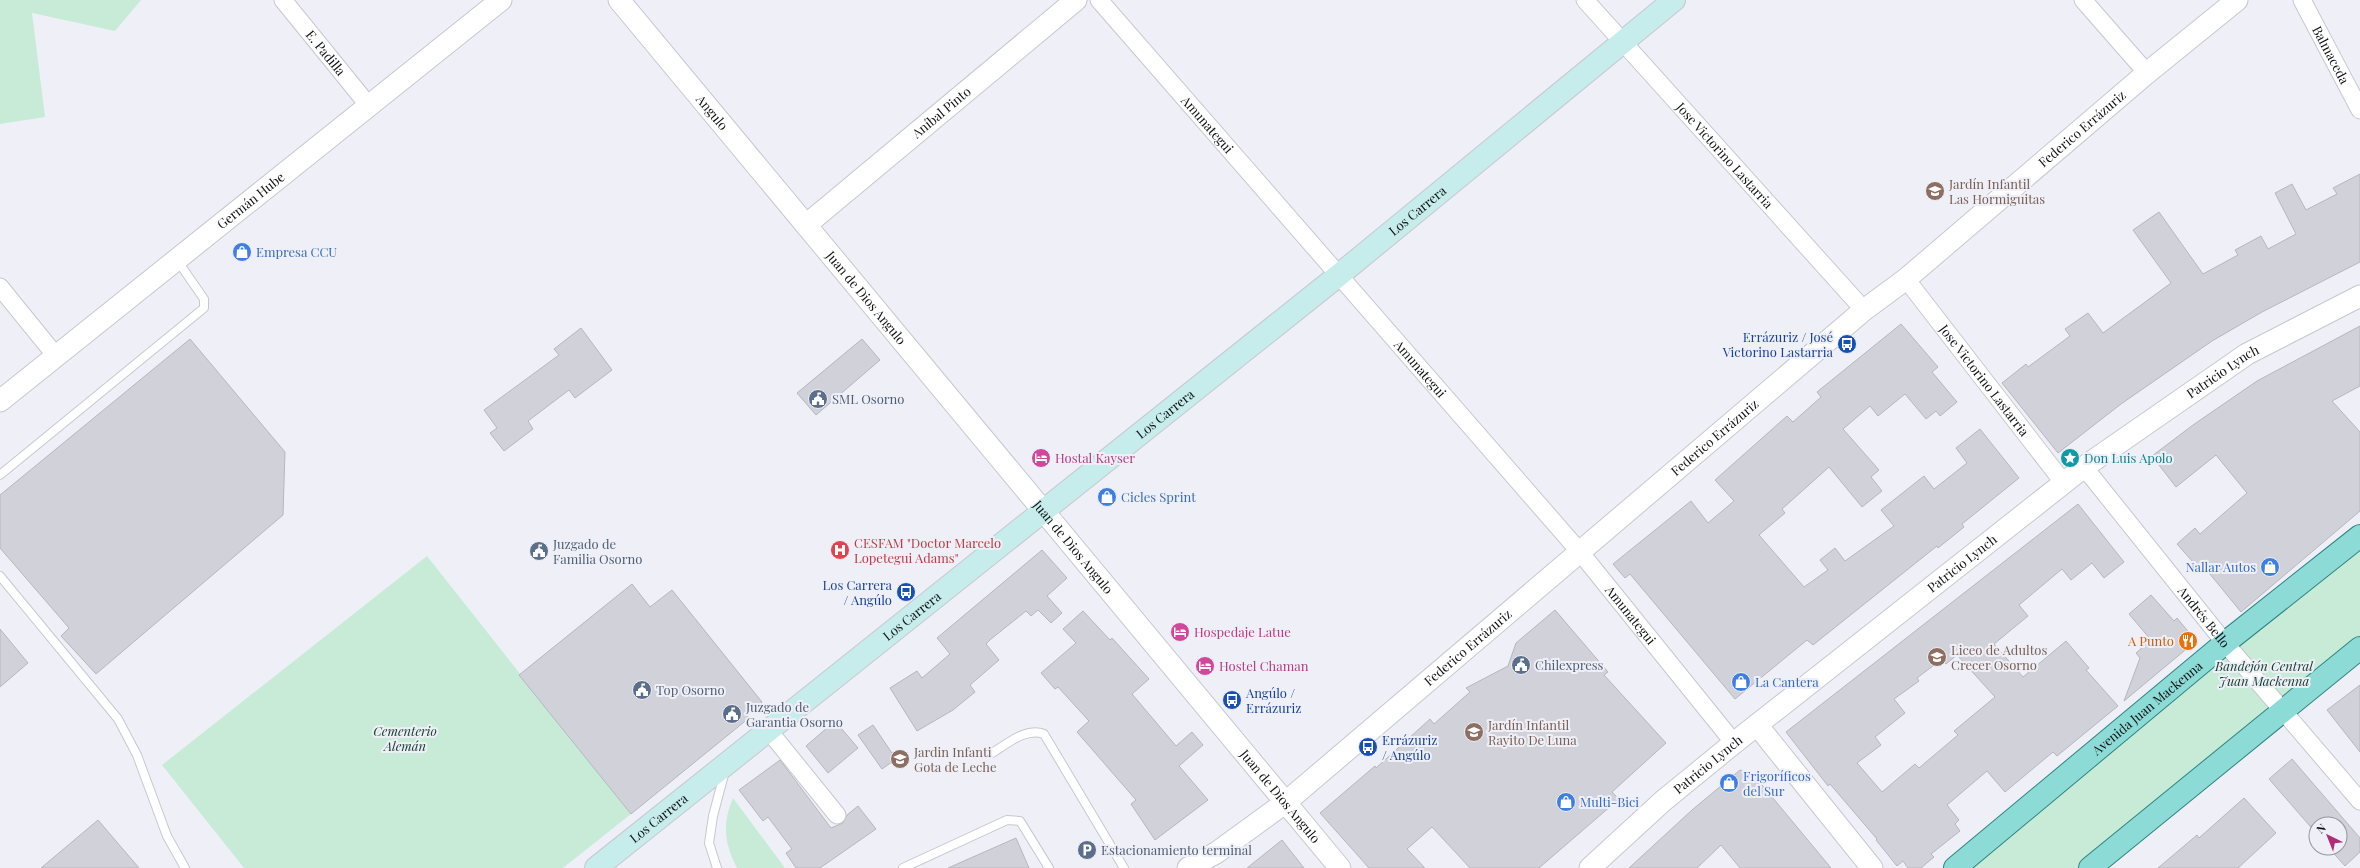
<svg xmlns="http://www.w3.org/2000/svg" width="2360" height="868" viewBox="0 0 2360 868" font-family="'Playfair Display',serif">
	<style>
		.green { fill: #c7ebd7 }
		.building { fill: #d1d2d9; stroke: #b6b7bd; fill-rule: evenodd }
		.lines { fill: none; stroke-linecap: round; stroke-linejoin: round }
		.service-casing { stroke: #c7c8cf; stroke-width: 10 }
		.minor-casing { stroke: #c7c8cf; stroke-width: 19 }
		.tertiary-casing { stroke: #c7c8cf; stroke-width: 23 }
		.secondary-casing { stroke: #c7c8cf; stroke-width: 24 }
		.primary-casing { stroke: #2f8480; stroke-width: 24 }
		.service { stroke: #fff; stroke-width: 8 }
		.minor { stroke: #fff; stroke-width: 17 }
		.tertiary { stroke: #fff; stroke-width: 21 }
		.secondary { stroke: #c6edeb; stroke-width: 22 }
		.primary { stroke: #8ddbd7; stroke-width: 22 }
		.labels { text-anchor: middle; stroke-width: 4; stroke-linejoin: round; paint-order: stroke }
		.street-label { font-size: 13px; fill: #0e0f11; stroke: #eff0f7 }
		.education-label { font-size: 13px; fill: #785e54; stroke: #eff0f7; text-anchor: start }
		.shop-label { font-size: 13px; fill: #366cbe; stroke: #eff0f7; text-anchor: start }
		.transit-label { font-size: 13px; fill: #164399; stroke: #eff0f7; text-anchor: end }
		.service-label { font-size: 13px; fill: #4e5e75; stroke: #eff0f7; text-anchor: start }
		.hotel-label { font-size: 13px; fill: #b23c85; stroke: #eff0f7; text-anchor: start }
		.culture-label { font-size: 13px; fill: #0d838f; stroke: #eff0f7; text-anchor: start }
		.health-label { font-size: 13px; fill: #be3a42; stroke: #eff0f7; text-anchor: start }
		.food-label { font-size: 13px; fill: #c56008; stroke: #eff0f7; text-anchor: end }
		.park-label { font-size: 13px; font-style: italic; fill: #113e2b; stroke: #eff0f7 }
	</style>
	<rect width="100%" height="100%" fill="#eff0f7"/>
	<!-- green -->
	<g class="green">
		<polygon points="0,0 141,0 115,31 32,13 45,117 0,124"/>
		<polygon points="2360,547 2360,644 2081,868 1964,868"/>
		<polygon points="427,556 631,814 563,868 244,868 162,765"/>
		<path d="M733,798L785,868H737C724,843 722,824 733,798Z"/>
	</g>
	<!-- building -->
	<g class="building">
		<polygon points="2360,174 2360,262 2262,312 2212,341 2121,404 2058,453 2002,383 2026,364 2028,367 2070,336 2065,329 2088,313 2103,333 2171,283 2133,230 2159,212 2203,274 2238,255 2235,250 2261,236 2268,249 2296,234 2275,193 2292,184 2306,210 2337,194 2333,188"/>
		<polygon points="1901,324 1938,367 1932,372 1957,402 1940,416 1936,411 1926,419 1905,394 1878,416 1870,406 1843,429 1879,470 1871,477 1882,491 1862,507 1829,467 1782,509 1785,513 1759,535 1804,587 1828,570 1820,560 1835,548 1845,561 1894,526 1881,510 1924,476 1934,489 1967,463 1956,448 1980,429 2019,478 1962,524 1964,527 1938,548 1937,546 1813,645 1807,640 1735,699 1630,574 1625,578 1613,564 1691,501 1708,523 1734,501 1715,480 1787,416 1793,422 1821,397 1817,392"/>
		<polygon points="2360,326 2360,386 2332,401 2360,432 2360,511 2241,612 2205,568 2201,571 2177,544 2195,528 2200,534 2247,493 2216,455 2176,487 2152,456 2193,425 2257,381"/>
		<polygon points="581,328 612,370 575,398 569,390 528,421 533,429 504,451 490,433 497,428 484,410 559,355 554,349"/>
		<polygon points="190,339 285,452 283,515 96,674 61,636 69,628 0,548 0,495"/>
		<polygon points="862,339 880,360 816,415 797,393"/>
		<path d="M2078,504L2124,562L2104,578L2092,563L2071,580L2062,569L2019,605L2028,616L1994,644L2023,677L2066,641L2089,668L2086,670L2118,706L2057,756L2053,752L2005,792L1987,771L1947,805L1959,820L1955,824L1960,831L1931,854L1934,857L1921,868H1908L1903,861L1897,866L1876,840L1877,839L1830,784L1828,786L1786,732ZM1957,655L1995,697L1954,731L1958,735L1919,768L1915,764L1882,792L1857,763L1881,745L1875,737L1905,713L1894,699L1919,681L1917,678L1942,659L1946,664Z"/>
		<polygon points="1042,550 1067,578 1047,596 1062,613 1051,623 1038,610 1031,616 1026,611 991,639 986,644 999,660 970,685 975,692 953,710 917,731 890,688 917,671 922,678 950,654 937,638"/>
		<polygon points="632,584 650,607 672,590 762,702 746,714 749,718 631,814 519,675"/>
		<polygon points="2151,595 2174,621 2177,618 2196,641 2124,701 2140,658 2136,653 2151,640 2129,614"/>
		<polygon points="1555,610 1608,672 1604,675 1666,743 1612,792 1619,799 1539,868 1470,868 1432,827 1407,849 1425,868 1369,868 1320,813 1375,766 1376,768 1430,719 1434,724 1470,692 1466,688 1508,666 1516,643"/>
		<polygon points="1083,611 1110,640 1112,638 1149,679 1132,694 1176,746 1192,732 1203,745 1179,766 1208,800 1155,840 1131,804 1136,800 1077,732 1089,721 1058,687 1055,689 1041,673 1076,643 1063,629"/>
		<polygon points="0,629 28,663 0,687"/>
		<polygon points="2360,685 2360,752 2327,710"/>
		<polygon points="835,721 858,748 828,773 806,746"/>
		<polygon points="873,725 896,759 882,769 858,735"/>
		<polygon points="2292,759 2360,838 2360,852 2345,866 2329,848 2340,848 2340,824 2316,824 2316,833 2269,779"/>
		<polygon points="780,760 831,828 843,823 847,815 858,806 876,829 820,868 796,868 786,853 792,849 768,817 763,821 739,790"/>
		<polygon points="1740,770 1753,774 1831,868 1740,868 1721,845 1697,868 1629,868 1692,810"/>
		<polygon points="2244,798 2276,833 2238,868 2158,868 2197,835 2199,838"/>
		<polygon points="98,820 139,868 41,868"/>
		<polygon points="1016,838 1029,868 948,868"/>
		<polygon points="1282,840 1304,868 1247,868"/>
	</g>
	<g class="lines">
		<defs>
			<g id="service">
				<polyline points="0,475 204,308 204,299 177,260"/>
				<polyline points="0,576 118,719 137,755 167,836 185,868"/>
				<path d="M992,753C1007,744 1026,727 1044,734L1124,868"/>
				<polyline points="717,868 709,843 713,816 725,771"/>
				<polyline points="903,868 1007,820 1020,821 1049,868"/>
			</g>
			<g id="minor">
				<path id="s1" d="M283,0L369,106"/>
				<path id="s2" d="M1099,0L1580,552L1734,743"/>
				<path id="s3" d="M1585,0L1864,310"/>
				<polyline points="2083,0 2147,73"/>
				<path id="s4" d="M2302,0L2360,110"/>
				<path id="s5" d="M1906,279L2063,482"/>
				<polyline points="0,287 56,356"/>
				<path id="s6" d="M2084,467L2225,643L2360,801"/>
				<polyline points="769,731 837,815"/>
			</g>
			<g id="tertiary">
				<path id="s7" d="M619,0L1340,868"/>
				<path id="s8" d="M806,225L1076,0"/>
				<path id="s9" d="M0,401L501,0"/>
				<polyline points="1757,725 1872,868"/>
				<path id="s10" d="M1188,868L1216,853L1286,802L1864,310L1906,279L2147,73L2237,0"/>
				<path id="s11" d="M1590,868L1663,801L1734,743L2084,467L2247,354L2360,296"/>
			</g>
			<g id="secondary">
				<path id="s12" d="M596,868L1339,275L1674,0"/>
			</g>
			<g id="primary">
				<path id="s13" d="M1955,868L2225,643L2360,536"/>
				<polyline points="2090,868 2360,648"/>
			</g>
		</defs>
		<!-- service casing -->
		<use href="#service" class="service-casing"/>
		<!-- minor casing -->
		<use href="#minor" class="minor-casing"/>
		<!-- tertiary casing -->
		<use href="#tertiary" class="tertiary-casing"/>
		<!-- secondary casing -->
		<use href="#secondary" class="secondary-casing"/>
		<!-- primary casing -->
		<use href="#primary" class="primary-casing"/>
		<!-- service -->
		<use href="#service" class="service"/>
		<!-- minor -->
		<use href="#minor" class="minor"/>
		<!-- tertiary -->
		<use href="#tertiary" class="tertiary"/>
		<!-- secondary -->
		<use href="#secondary" class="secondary"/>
		<!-- primary -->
		<use href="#primary" class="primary"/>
	</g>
	<!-- icons -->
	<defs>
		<symbol id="school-disc" viewBox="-11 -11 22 22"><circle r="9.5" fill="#8d6e63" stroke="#eff0f7"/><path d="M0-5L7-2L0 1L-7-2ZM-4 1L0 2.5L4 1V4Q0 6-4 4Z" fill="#fff"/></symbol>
		<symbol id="shop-disc" viewBox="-11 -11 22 22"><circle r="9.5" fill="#3f7fe0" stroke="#eff0f7"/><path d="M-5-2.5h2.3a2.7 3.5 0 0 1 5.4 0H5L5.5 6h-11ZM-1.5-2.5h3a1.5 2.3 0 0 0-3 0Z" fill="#fff"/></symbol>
		<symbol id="bus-disc" viewBox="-11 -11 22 22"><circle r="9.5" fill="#1a4fb4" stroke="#eff0f7"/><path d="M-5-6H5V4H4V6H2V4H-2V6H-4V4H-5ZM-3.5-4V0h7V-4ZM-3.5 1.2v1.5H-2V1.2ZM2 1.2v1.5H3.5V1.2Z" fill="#fff"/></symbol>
		<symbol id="civic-disc" viewBox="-11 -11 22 22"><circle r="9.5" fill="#5c6f8a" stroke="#eff0f7"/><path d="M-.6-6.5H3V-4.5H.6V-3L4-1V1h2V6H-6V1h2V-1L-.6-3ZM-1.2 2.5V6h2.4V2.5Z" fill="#fff"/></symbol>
		<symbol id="hotel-disc" viewBox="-11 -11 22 22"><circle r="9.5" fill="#d1479c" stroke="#eff0f7"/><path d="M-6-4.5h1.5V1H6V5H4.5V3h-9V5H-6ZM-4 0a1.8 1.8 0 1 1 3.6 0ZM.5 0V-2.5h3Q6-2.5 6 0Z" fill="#fff"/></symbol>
		<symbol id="sight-disc" viewBox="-11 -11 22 22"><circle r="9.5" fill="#0f9aa8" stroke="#eff0f7"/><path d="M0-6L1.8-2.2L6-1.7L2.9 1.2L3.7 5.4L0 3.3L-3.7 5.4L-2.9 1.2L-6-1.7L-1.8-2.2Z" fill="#fff"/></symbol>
		<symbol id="hospital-disc" viewBox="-11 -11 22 22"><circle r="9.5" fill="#e0444e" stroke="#eff0f7"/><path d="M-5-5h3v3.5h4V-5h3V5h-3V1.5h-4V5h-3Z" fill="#fff"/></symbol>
		<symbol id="restaurant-disc" viewBox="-11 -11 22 22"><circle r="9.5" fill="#e8710a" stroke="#eff0f7"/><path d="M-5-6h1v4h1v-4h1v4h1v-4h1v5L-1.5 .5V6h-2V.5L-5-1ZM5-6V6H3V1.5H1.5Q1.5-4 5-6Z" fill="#fff"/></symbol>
		<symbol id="parking-disc" viewBox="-11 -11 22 22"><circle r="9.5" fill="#5c6f8a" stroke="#eff0f7"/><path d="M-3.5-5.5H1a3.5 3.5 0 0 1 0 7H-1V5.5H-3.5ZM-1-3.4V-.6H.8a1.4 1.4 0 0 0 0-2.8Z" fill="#fff"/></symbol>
	</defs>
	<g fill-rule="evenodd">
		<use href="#school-disc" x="1924" y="180" width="22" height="22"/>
		<use href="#shop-disc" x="231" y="241" width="22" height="22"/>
		<use href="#bus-disc" x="1836" y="333" width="22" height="22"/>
		<use href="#civic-disc" x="807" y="388" width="22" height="22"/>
		<use href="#hotel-disc" x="1030" y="447" width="22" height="22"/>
		<use href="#sight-disc" x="2059" y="447" width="22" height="22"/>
		<use href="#shop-disc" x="1096" y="486" width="22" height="22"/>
		<use href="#hospital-disc" x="829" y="539" width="22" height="22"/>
		<use href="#civic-disc" x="528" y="540" width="22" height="22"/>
		<use href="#shop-disc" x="2259" y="556" width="22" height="22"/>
		<use href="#bus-disc" x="895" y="581" width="22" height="22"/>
		<use href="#hotel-disc" x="1169" y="621" width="22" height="22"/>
		<use href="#restaurant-disc" x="2177" y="630" width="22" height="22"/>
		<use href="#school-disc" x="1926" y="646" width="22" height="22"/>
		<use href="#civic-disc" x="1510" y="654" width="22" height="22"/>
		<use href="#hotel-disc" x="1194" y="655" width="22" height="22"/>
		<use href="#shop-disc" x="1730" y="671" width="22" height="22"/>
		<use href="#civic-disc" x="631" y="679" width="22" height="22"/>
		<use href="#bus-disc" x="1221" y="689" width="22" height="22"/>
		<use href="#civic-disc" x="721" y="703" width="22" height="22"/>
		<use href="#school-disc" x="1463" y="721" width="22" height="22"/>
		<use href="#bus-disc" x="1357" y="736" width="22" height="22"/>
		<use href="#school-disc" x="889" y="748" width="22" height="22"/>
		<use href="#shop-disc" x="1718" y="772" width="22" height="22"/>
		<use href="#shop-disc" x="1555" y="791" width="22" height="22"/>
		<use href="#parking-disc" x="1076" y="839" width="22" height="22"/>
	</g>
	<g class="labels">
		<!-- street labels -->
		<g class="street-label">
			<text dy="5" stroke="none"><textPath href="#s1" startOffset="68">E. Padilla</textPath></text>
			<text dy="5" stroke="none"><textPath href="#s4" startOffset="62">Balmaceda</textPath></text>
			<text dy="5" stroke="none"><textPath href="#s7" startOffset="146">Angulo</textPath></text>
			<text dy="5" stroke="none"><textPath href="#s8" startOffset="176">Aníbal Pinto</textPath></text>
			<text dy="5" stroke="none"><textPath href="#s2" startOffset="165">Amunategui</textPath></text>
			<text dy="5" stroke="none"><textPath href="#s10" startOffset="1161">Federico Errázuriz</textPath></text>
			<text dy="5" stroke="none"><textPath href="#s3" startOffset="209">Jose Victorino Lastarria</textPath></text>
			<text dy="5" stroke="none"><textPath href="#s9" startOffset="321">Germán Hube</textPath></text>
			<text dy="5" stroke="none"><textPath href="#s12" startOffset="1052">Los Carrera</textPath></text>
			<text dy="5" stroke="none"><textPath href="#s7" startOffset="387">Juan de Dios Angulo</textPath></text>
			<text dy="5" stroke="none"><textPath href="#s2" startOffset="489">Amunategui</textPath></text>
			<text dy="5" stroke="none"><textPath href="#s11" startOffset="805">Patricio Lynch</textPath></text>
			<text dy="5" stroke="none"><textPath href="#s5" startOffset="128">Jose Victorino Lastarria</textPath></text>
			<text dy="5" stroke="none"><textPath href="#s12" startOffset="728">Los Carrera</textPath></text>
			<text dy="5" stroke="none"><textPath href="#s10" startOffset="681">Federico Errázuriz</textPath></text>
			<text dy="5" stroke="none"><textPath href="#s7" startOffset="711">Juan de Dios Angulo</textPath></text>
			<text dy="5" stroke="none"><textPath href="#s11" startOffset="481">Patricio Lynch</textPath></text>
			<text dy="5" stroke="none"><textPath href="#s2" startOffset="813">Amunategui</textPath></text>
			<text dy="5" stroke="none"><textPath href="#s12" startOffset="404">Los Carrera</textPath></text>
			<text dy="5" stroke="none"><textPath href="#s6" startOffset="192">Andrés Bello</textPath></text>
			<text dy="5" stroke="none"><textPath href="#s10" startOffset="357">Federico Errázuriz</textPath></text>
			<text dy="5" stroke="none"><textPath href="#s13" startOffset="250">Avenida Juan Mackenna</textPath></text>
			<text dy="5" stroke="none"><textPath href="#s11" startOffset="157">Patricio Lynch</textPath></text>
			<text dy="5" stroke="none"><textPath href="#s7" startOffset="1035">Juan de Dios Angulo</textPath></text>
			<text dy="5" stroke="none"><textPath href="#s12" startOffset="80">Los Carrera</textPath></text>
		</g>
		<!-- education labels -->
		<g class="education-label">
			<text x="1949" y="189">Jardín Infantil<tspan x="1949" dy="15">Las Hormiguitas</tspan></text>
			<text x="1951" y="655">Liceo de Adultos<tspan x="1951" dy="15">Crecer Osorno</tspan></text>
			<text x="1488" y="730">Jardín Infantil<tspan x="1488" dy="15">Rayito De Luna</tspan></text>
			<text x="914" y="757">Jardin Infanti<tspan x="914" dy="15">Gota de Leche</tspan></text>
		</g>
		<!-- shop labels -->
		<g class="shop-label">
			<text x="256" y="257">Empresa CCU</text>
			<text x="1121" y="502">Cicles Sprint</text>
			<text x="2256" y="572" text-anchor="end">Nallar Autos</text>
			<text x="1755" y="687">La Cantera</text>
			<text x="1743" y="781">Frigoríficos<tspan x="1743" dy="15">del Sur</tspan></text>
			<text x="1580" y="807">Multi-Bici</text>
		</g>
		<!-- transit labels -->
		<g class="transit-label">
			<text x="1833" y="342">Errázuriz / José<tspan x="1833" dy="15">Victorino Lastarria</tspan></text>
			<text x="892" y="590">Los Carrera<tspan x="892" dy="15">/ Angúlo</tspan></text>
			<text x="1246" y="698" text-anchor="start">Angúlo /<tspan x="1246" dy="15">Errázuriz</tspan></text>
			<text x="1382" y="745" text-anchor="start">Errázuriz<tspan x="1382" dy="15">/ Angúlo</tspan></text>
		</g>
		<!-- service labels -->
		<g class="service-label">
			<text x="832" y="404">SML Osorno</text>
			<text x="553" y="549">Juzgado de<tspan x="553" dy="15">Familia Osorno</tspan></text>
			<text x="1535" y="670">Chilexpress</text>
			<text x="656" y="695">Top Osorno</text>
			<text x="746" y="712">Juzgado de<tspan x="746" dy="15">Garantia Osorno</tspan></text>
			<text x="1101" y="855">Estacionamiento terminal</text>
		</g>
		<!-- hotel labels -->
		<g class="hotel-label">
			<text x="1055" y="463">Hostal Kayser</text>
			<text x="1194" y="637">Hospedaje Latue</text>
			<text x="1219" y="671">Hostel Chaman</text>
		</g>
		<!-- culture labels -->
		<g class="culture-label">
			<text x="2084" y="463">Don Luis Apolo</text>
		</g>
		<!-- health labels -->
		<g class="health-label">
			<text x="854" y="548">CESFAM "Doctor Marcelo<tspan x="854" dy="15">Lopetegui Adams"</tspan></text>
		</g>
		<!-- food labels -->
		<g class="food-label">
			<text x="2174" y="646">A Punto</text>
		</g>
		<!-- park labels -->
		<g class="park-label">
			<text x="2264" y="671">Bandejón Central<tspan x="2264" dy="15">Juan Mackenna</tspan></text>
			<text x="405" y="736">Cementerio<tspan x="405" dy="15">Alemán</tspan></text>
		</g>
	</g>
	<!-- north arrow -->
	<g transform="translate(2328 836) rotate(317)"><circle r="19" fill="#eff0f7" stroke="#95969b"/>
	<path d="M0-3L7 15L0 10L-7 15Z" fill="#af2c76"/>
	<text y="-6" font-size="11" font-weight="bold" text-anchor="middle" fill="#0e0f11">N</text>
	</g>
</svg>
